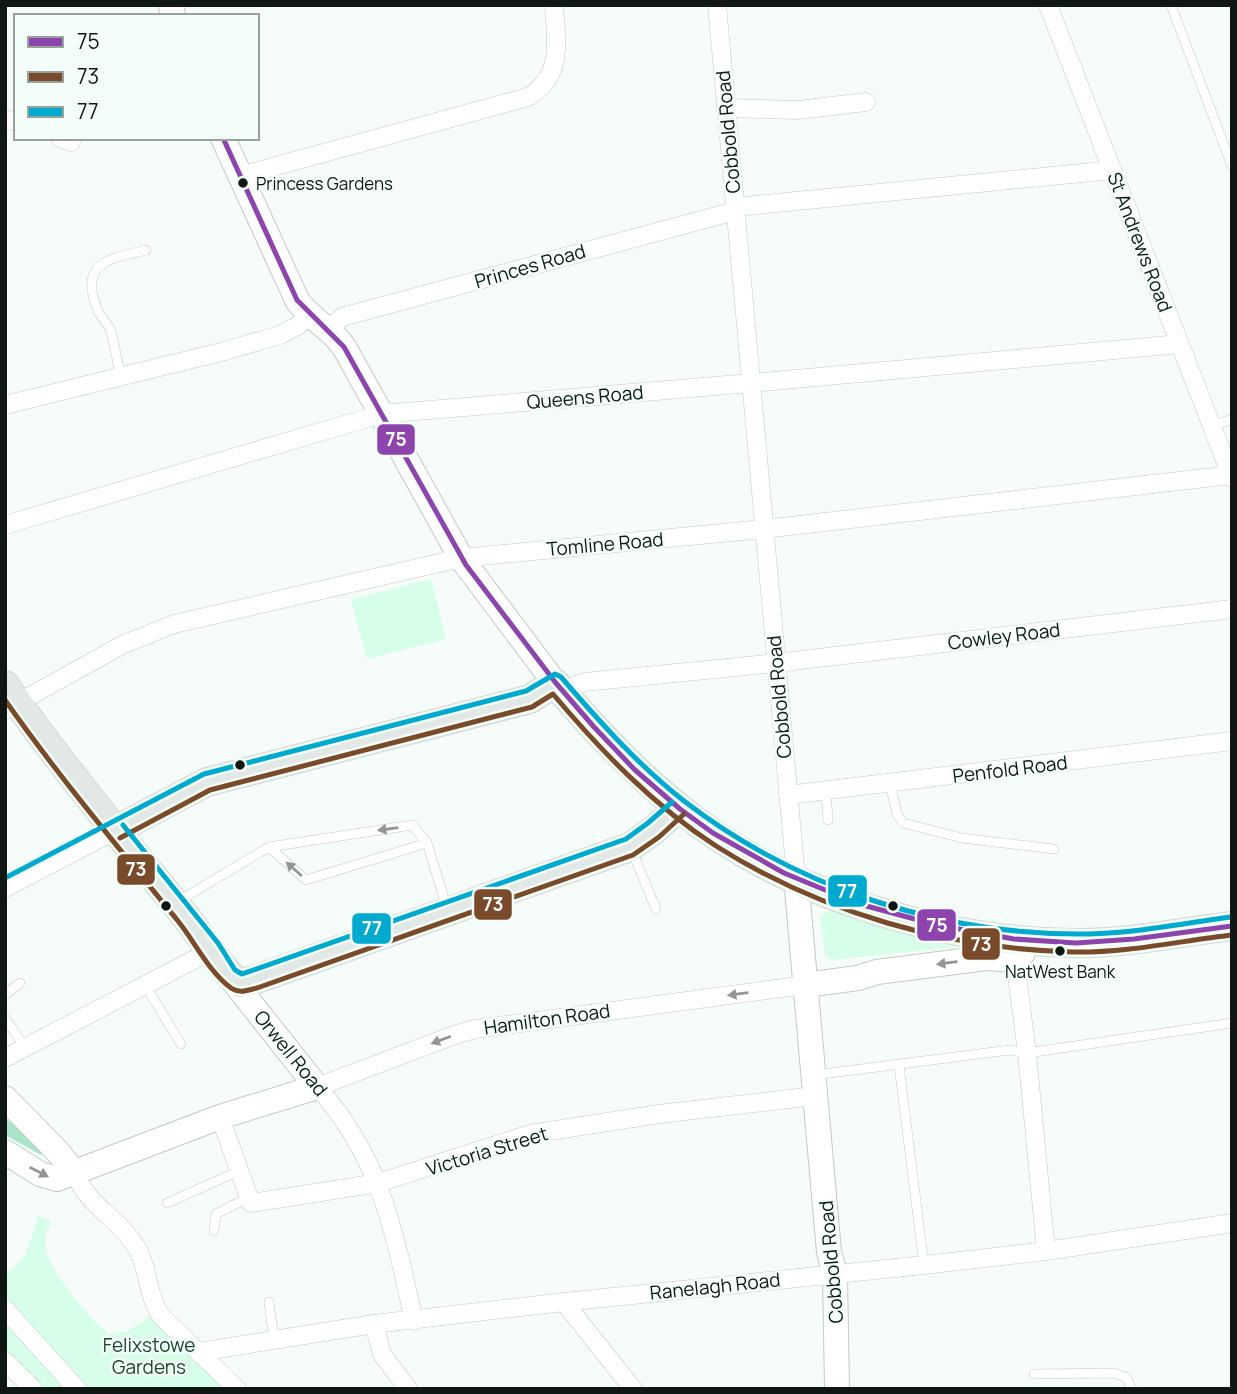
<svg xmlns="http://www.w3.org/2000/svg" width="1237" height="1394" viewBox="0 0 1237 1394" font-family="Manrope,sans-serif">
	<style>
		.green { fill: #d7fee9 }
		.forest { fill: #abe5c9 }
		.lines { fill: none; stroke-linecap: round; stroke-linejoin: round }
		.lane-casing { stroke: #c3cac6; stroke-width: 10 }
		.street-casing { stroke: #c3cac6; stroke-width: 19 }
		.secondary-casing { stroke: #c3cac6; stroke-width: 26 }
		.primary-casing { stroke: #d5d9d7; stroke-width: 30 }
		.lane { stroke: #fefffe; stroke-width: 9 }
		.street { stroke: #fefffe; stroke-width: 18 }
		.secondary { stroke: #fefffe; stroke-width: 24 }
		.primary { stroke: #e2e8e5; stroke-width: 28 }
		.bus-1-casing { stroke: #f4fef8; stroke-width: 10 }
		.bus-2-casing { stroke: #f4fef8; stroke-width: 10 }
		.bus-3-casing { stroke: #f4fef8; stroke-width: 10 }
		.bus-1 { stroke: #8e44ad; stroke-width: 5 }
		.bus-2 { stroke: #7a4b2a; stroke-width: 5 }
		.bus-3 { stroke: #00a9ce; stroke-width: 5 }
		.oneway { fill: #929794 }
		.bus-dot { fill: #0e1712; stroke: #f4fef8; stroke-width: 2.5 }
		.labels { text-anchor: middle; stroke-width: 5; stroke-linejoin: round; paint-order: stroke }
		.bus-label { font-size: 17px; fill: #0e1712; stroke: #f4fef8; text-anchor: start }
		.street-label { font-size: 19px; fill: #0e1712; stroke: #f4fef8 }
		.park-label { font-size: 19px; fill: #1b4632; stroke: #f4fef8 }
		.line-badge { stroke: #f4fef8; stroke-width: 2.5 }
		.badge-label { font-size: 19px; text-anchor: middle; font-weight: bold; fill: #fff }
	</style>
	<rect width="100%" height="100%" fill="#f6fcf9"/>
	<!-- green -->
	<g class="green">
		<polygon points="431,579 446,639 367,659 351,600"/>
		<polygon points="830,910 912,937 967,943 967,946 831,960 825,955 820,916"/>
		<path d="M39,1216L51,1220C50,1226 45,1235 45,1241C44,1268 89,1317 109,1334L127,1331L154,1315L231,1389H84L5,1298V1276L25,1256Z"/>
		<polygon points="5,1324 65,1389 35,1389 5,1356"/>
	</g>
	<!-- forest -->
	<polygon class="forest" points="5,1118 44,1150 41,1155 5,1135"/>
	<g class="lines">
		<defs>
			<g id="lane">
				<polyline points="1171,5 1232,166"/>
				<path d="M121,377C117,361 115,345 110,329C107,322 101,318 98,311C78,262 108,259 146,250"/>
				<polyline points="1212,426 1232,419"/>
				<polyline points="890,784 897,814 903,823 962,838 1054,849"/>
				<polyline points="826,791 828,820"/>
				<polyline points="269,847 306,880 427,843"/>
				<polyline points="632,851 656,909"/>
				<polyline points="177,902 269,847 412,825 427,843 447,908"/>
				<polyline points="145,985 181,1044"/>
				<polyline points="5,995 20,983"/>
				<polyline points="5,1018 25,1047"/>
				<polyline points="899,1065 924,1265"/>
				<polyline points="814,1075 1010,1050 1027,1053 1232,1023"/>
				<polyline points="167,1203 239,1171"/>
				<polyline points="214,1231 216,1214 249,1197"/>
				<polyline points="269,1302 274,1340"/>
				<polyline points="1034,1374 1114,1373 1126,1377 1132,1389"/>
			</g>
			<g id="street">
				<polyline points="717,5 796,878"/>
				<polyline points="1048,5 1232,478"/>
				<polyline points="726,108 798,110 866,102"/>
				<polyline points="5,119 16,122"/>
				<polyline points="60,138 71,142"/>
				<path d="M240,176L528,97C564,76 556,41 554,5"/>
				<polyline points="735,207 1112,170"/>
				<polyline points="329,329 342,317 735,211"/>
				<polyline points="5,405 225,351 280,335 299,325 310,314"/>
				<polyline points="5,525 381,414 751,383 1180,344"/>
				<polyline points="564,694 577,685 585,682 776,663 1232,609"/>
				<polyline points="5,710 122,645 174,624 461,558 764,529 1231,475"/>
				<polyline points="788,795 1232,741"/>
				<polyline points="5,888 116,830"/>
				<polyline points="1015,960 1027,1053 1046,1251"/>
				<polyline points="5,1058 201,956 211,948"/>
				<polyline points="220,1117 251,1203 378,1183 530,1134 659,1114 815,1096"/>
				<path d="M74,1172C89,1208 118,1217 137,1248C149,1269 147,1295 161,1316L237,1389"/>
				<polyline points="564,1302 633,1389"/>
				<polyline points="5,1309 77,1389"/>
				<path d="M414,1321C394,1232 381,1157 317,1087L457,1034L476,1029L805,985"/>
				<polyline points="374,1324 382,1354 408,1389"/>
				<polyline points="199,1352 374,1324 564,1302 924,1265 1046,1251 1232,1223"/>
				<polyline points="5,1361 33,1389"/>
			</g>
			<g id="secondary">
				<polyline points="171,5 173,16"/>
				<path d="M223,138L297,300C309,318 331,328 344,347L461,558L555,683"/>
				<polyline points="796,878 829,1252 835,1274 837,1389"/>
				<polyline points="805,985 858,978 877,972 986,958 1015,960 1023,953 1026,940"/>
				<polyline points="5,1098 58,1152 74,1172"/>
				<polyline points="5,1152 40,1174 57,1179 220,1117 317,1087 233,981"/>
			</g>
			<g id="primary">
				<path d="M5,685C62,767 127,844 190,922C199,934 229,980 240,983L254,980L630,847L654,830L678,808"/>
				<path d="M116,830L207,782L530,699L555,683C592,727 632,770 678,807C783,894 938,941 1073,943C1127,944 1179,932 1232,926"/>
			</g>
		</defs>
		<!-- lane casing -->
		<use href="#lane" class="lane-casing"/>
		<!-- street casing -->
		<use href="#street" class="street-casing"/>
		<!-- secondary casing -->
		<use href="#secondary" class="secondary-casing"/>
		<!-- primary casing -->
		<use href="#primary" class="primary-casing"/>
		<!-- lane -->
		<use href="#lane" class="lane"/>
		<!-- street -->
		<use href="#street" class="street"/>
		<!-- secondary -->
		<use href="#secondary" class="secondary"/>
		<!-- primary -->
		<use href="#primary" class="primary"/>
		<defs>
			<polyline id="bus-1" points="223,138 297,300 344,347 466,565 555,682 594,727 635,770 680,809 713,833 784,873 859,904 937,925 1014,939 1076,943 1134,939 1232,926"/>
			<g id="bus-2">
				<path d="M5,700C59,777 119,848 178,921C195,942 209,972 231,988C240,994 248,990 257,988L633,855L659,837L684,814"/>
				<path d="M120,838L210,790L532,707L553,694C601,751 654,806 716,846C822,913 948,949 1073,952C1127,953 1179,941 1232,935"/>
			</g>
			<g id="bus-3">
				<polyline points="123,825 218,943 235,970 242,974 626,839 648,823 672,802"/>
				<path d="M5,878L204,774L526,691L555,674L561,677C599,721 638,765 684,801C798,889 945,936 1089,934C1137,933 1184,923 1231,917"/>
			</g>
		</defs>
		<!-- bus-1 casing -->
		<use href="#bus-1" class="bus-1-casing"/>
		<!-- bus-2 casing -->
		<use href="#bus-2" class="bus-2-casing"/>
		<!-- bus-3 casing -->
		<use href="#bus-3" class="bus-3-casing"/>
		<!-- bus-1 -->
		<use href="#bus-1" class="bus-1"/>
		<!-- bus-2 -->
		<use href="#bus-2" class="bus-2"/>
		<!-- bus-3 -->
		<use href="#bus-3" class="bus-3"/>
	</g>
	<!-- one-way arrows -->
	<defs><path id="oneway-solid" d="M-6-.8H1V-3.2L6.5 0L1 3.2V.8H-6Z" transform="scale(1.75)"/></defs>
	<g class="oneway">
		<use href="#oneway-solid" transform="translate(388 829) rotate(172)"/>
		<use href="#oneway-solid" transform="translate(294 869) rotate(-138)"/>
		<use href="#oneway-solid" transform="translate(947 963) rotate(173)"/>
		<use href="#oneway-solid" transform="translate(738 994) rotate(173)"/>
		<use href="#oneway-solid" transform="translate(441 1040) rotate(159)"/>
		<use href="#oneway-solid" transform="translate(39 1172) rotate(27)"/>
	</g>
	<!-- markers -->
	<g class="bus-dot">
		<circle cx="243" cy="183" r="6"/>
		<circle cx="240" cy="765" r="6"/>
		<circle cx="166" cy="906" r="6"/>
		<circle cx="893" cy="906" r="6"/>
		<circle cx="1060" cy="951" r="6"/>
	</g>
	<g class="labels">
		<!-- bus labels -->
		<g class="bus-label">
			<text x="256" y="190">Princess Gardens</text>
			<text x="1060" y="978" text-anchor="middle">NatWest Bank</text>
		</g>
		<!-- street labels -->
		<g class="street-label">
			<text transform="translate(728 132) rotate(-95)" y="7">Cobbold Road</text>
			<text transform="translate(1140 242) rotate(69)" y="7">St Andrews Road</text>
			<text transform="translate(530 266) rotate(-16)" y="7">Princes Road</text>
			<text transform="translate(585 397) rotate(-5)" y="7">Queens Road</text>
			<text transform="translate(605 544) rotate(-5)" y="7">Tomline Road</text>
			<text transform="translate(1004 636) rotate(-7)" y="7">Cowley Road</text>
			<text transform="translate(779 697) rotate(-95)" y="7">Cobbold Road</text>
			<text transform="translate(1010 769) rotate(-7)" y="7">Penfold Road</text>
			<text transform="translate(547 1019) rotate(-8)" y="7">Hamilton Road</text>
			<text transform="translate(291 1053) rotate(51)" y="7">Orwell Road</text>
			<text transform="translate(487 1151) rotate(-17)" y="7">Victoria Street</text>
			<text transform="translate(831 1262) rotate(-95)" y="7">Cobbold Road</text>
			<text transform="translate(715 1286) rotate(-6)" y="7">Ranelagh Road</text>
		</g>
		<!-- park labels -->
		<g class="park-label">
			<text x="149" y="1352">Felixstowe<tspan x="149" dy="22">Gardens</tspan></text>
		</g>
	</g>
	<g class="line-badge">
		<rect x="376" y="423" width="40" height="33" rx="7" fill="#8e44ad"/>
		<rect x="116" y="853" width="40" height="33" rx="7" fill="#7a4b2a"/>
		<rect x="827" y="874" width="41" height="34" rx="7" fill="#00a9ce"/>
		<rect x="473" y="888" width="40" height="33" rx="7" fill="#7a4b2a"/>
		<rect x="916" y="908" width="41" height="34" rx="7" fill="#8e44ad"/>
		<rect x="351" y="912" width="41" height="33" rx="7" fill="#00a9ce"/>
		<rect x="961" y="927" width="40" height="34" rx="7" fill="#7a4b2a"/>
	</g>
	<g class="badge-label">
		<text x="396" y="446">75</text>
		<text x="136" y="876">73</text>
		<text x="847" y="898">77</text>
		<text x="493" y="911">73</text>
		<text x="937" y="932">75</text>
		<text x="372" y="935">77</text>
		<text x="981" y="951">73</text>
	</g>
	<!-- border -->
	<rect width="1237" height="1394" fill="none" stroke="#0e1712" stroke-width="14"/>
	<!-- legend -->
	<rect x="14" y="14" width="245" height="126" fill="#f4fef8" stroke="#98a29c" stroke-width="2"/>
	<rect x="28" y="37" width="35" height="10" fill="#8e44ad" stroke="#98a29c" stroke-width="2"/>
	<text x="77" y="49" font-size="21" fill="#0e1712">75</text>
	<rect x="28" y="72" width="35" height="10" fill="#7a4b2a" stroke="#98a29c" stroke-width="2"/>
	<text x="77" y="84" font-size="21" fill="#0e1712">73</text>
	<rect x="28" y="107" width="35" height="10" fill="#00a9ce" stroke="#98a29c" stroke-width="2"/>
	<text x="77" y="119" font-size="21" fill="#0e1712">77</text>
</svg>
